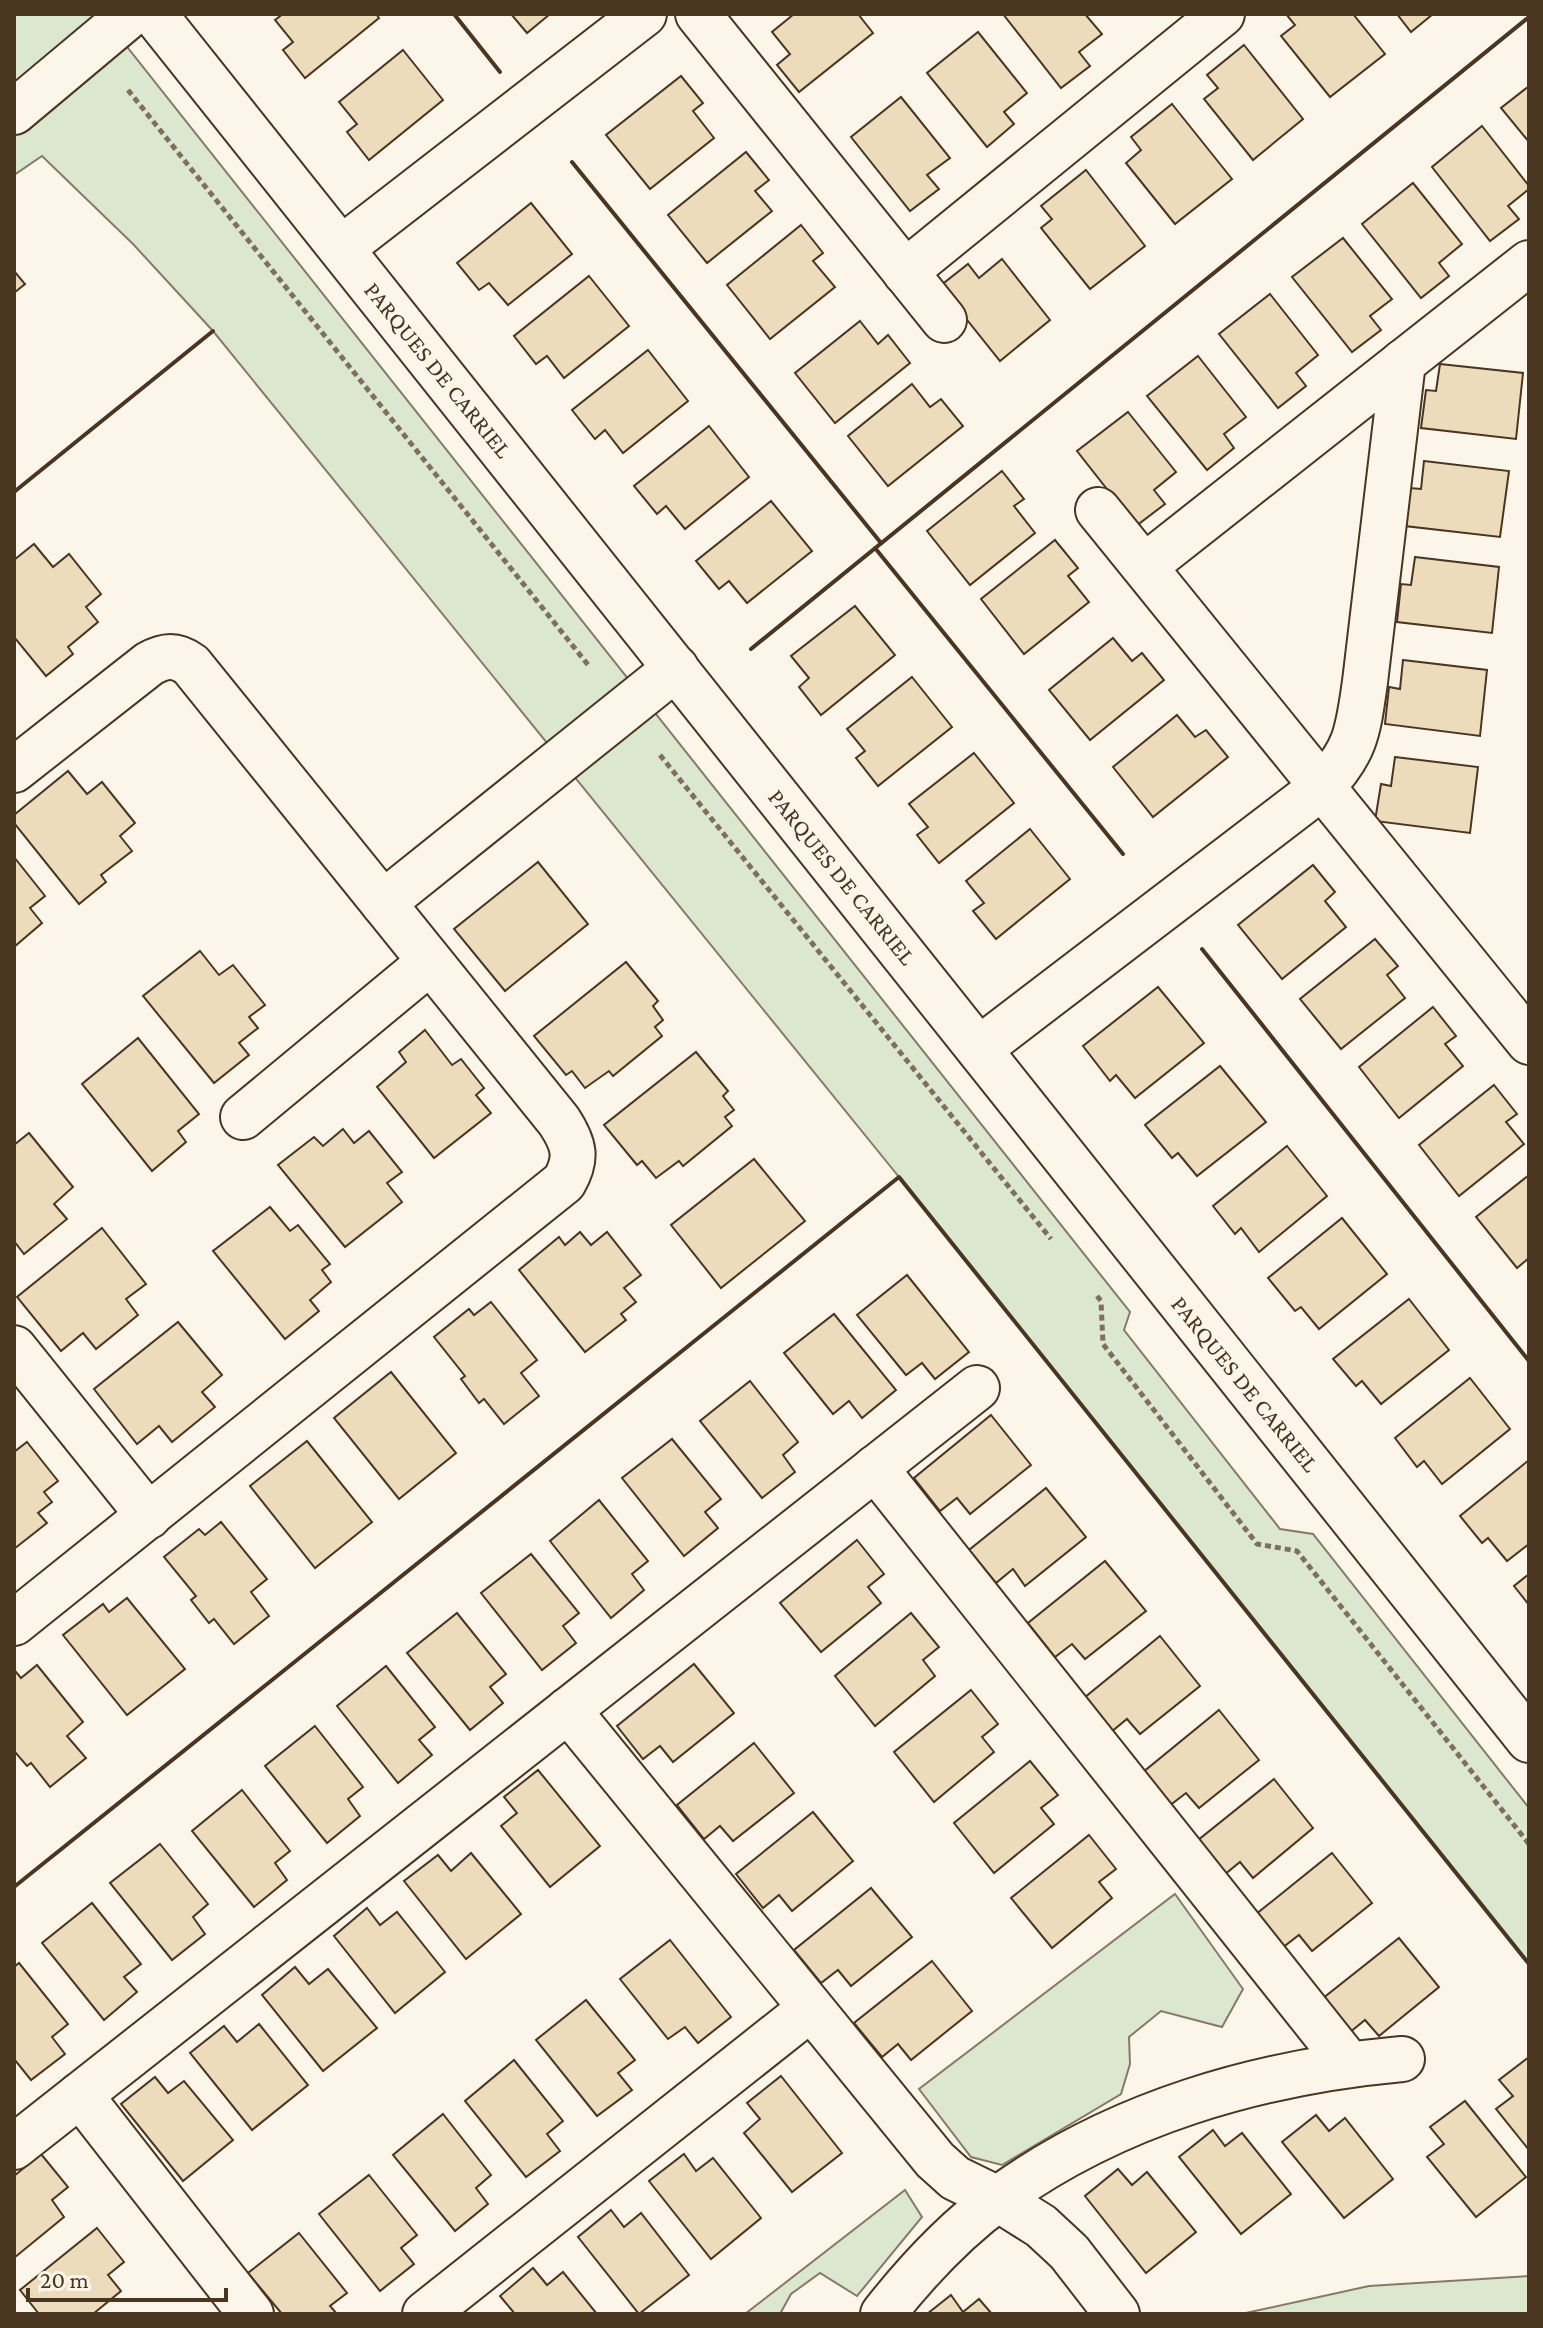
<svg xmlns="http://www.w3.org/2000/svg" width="1543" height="2328" viewBox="0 0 1543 2328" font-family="'Crimson Pro',serif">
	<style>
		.green { fill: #dce7d0; stroke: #887966; stroke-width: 2 }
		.building { fill: #ecdcbc; stroke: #4a3520; stroke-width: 2 }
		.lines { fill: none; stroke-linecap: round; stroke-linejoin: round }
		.minor-casing { stroke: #4a3520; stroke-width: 48 }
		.path { stroke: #7f6f5c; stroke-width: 5; stroke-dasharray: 6 4; stroke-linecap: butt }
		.minor { stroke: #fbf6e9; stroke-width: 44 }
		.wall { stroke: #4a3520; stroke-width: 4 }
		.labels { text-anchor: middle; stroke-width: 6; stroke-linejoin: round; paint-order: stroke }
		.street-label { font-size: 24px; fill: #4a3520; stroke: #fbf6e9 }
	</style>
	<rect width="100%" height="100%" fill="#fbf6e9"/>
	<!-- green -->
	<g class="green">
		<polygon points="14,14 101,14 1130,1312 1124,1330 1280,1529 1313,1534 1529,1808 1529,1964 899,1177 213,331 133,244 42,156 14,175"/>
		<polygon points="1175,1894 1243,1989 1222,2027 1161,2011 1129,2037 1130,2064 1121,2094 1002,2165 971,2157 919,2089"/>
		<polygon points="905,2190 922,2217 857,2296 820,2273 791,2294 780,2314 745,2314"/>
		<polygon points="1529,2276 1528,2314 1241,2314 1369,2286"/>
	</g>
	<!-- building -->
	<g class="building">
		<polygon points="283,14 376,14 379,18 305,78 283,50 293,42 275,20"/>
		<polygon points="511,14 550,14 527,33"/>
		<polygon points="794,14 858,14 873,33 799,92 777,65 790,54 772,32"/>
		<polygon points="1003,14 1085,14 1102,34 1079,52 1090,66 1061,88"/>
		<polygon points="1286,14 1353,14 1385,54 1330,97 1281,36 1295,25"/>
		<polygon points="1397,14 1433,14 1411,32"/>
		<polygon points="978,32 1027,93 1004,112 1014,124 987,147 927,73"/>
		<polygon points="1244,45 1303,119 1253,160 1204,99 1218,88 1207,75"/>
		<polygon points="403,50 443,100 369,160 347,132 357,124 339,102"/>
		<polygon points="681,76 703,103 693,111 714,138 650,189 606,135"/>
		<polygon points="1529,86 1529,142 1501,108"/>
		<polygon points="901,97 950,158 927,175 939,189 910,211 851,137"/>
		<polygon points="1172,104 1232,179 1175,224 1126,163 1141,150 1131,137"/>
		<polygon points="1482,126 1529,186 1529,189 1508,206 1519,219 1490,241 1432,167"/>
		<polygon points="746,152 769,180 755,191 772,211 707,263 668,215"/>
		<polygon points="1086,170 1145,246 1090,289 1041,228 1052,219 1041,206"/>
		<polygon points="1413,183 1462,244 1439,263 1449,276 1421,298 1362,224"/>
		<polygon points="531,203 572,254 508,305 489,283 479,290 457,263"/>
		<polygon points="801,225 823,253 813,261 835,287 770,339 727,285"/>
		<polygon points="1343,238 1392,299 1370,316 1381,330 1352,352 1292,277"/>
		<polygon points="1002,259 1050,320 1000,361 940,286 968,264 979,278"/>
		<polygon points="14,271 25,284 14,293"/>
		<polygon points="589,276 629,326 564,378 547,356 536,364 514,336"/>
		<polygon points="1270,294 1318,355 1296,373 1306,386 1278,408 1219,334"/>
		<polygon points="860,321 878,344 888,335 910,363 835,423 795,373"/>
		<polygon points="648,350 688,401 623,453 605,430 595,439 572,410"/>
		<polygon points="1198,356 1246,417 1224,434 1234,448 1207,470 1147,396"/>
		<polygon points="1440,364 1523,373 1516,439 1421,428 1426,390 1436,391"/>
		<polygon points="912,384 930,407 941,399 963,426 888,486 848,436"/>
		<polygon points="1128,412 1176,472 1154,490 1165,504 1136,526 1077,451"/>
		<polygon points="709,426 749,477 685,529 666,506 657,514 634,486"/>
		<polygon points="1424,461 1509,471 1500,537 1405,526 1410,488 1421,489"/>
		<polygon points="1002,471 1024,499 1014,506 1035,533 970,585 927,531"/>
		<polygon points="771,501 812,551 747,603 729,581 719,589 696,561"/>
		<polygon points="1055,540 1078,568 1068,576 1089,602 1024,654 981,599"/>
		<polygon points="34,544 53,567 69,554 101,594 86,607 98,622 68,647 73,654 46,676 14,637 14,560"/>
		<polygon points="1415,557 1499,567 1492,633 1397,622 1401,584 1411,585"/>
		<polygon points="855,606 895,655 821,715 799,687 809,678 791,656"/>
		<polygon points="1113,638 1132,661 1142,653 1164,680 1090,740 1049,690"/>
		<polygon points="1403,660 1487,670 1480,736 1385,724 1389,687 1400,689"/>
		<polygon points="912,677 952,727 878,786 856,758 865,751 847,729"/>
		<polygon points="1177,715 1195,737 1206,730 1228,757 1153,817 1113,767"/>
		<polygon points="974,753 1014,803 939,863 917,835 928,827 909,804"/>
		<polygon points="1395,757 1478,767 1470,833 1375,821 1381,784 1391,786"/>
		<polygon points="68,771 87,794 102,782 135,823 120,836 132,851 101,875 106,882 79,904 14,823 14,815"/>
		<polygon points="1030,829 1070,879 996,939 973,911 984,903 966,881"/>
		<polygon points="14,857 45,896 30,908 42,923 14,947"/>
		<polygon points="538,862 588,924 505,991 454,929"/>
		<polygon points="1313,865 1335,892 1325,901 1346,927 1282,979 1238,925"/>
		<polygon points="1375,939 1398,966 1387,975 1405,998 1341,1049 1300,999"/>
		<polygon points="200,951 219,975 233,965 265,1005 249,1017 258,1028 239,1043 249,1055 214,1083 143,996"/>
		<polygon points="626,962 658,1001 653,1006 663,1020 655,1027 662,1036 613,1076 609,1071 585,1088 572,1071 566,1075 534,1036"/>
		<polygon points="1158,987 1204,1043 1135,1098 1116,1075 1110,1081 1083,1046"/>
		<polygon points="1433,1007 1456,1036 1445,1044 1463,1066 1399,1118 1359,1067"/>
		<polygon points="425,1030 452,1065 461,1059 484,1088 476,1095 491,1113 434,1158 377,1087 406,1062 399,1052"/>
		<polygon points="138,1038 199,1114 178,1131 186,1142 152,1171 82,1084"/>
		<polygon points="696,1052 728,1091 723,1096 734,1110 725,1117 732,1126 683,1166 679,1161 656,1178 642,1161 637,1165 604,1125"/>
		<polygon points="1220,1066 1266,1122 1197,1176 1178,1153 1172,1158 1145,1125"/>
		<polygon points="1494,1085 1517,1114 1506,1122 1524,1144 1459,1196 1419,1145"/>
		<polygon points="343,1129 354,1143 369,1131 402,1172 387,1183 402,1202 345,1247 278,1165 314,1137 323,1146"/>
		<polygon points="29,1133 73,1187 54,1204 67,1219 24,1254 14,1241 14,1145"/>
		<polygon points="1287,1146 1327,1196 1259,1252 1241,1228 1235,1234 1213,1206"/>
		<polygon points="754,1159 805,1221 721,1288 671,1225"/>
		<polygon points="1529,1175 1529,1258 1517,1268 1476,1217"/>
		<polygon points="270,1207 290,1231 298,1225 330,1264 322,1270 331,1282 310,1300 319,1311 285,1339 213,1251"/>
		<polygon points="1342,1218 1387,1274 1319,1329 1301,1307 1295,1311 1268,1278"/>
		<polygon points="102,1228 146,1284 126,1299 138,1315 96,1349 83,1333 61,1351 17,1297"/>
		<polygon points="580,1232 591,1245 607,1232 641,1275 624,1288 636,1302 621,1314 626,1320 585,1352 519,1270 559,1237 565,1245"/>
		<polygon points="907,1275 969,1352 935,1379 922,1363 906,1375 857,1315"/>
		<polygon points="1409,1299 1449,1350 1381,1404 1362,1381 1356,1386 1333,1359"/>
		<polygon points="491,1302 537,1360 521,1373 539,1396 504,1424 484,1399 479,1403 461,1379 465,1376 434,1337 469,1309 474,1315"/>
		<polygon points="834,1314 896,1390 862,1418 849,1401 833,1414 784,1353"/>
		<polygon points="178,1322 222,1375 202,1392 215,1407 172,1442 159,1426 137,1444 94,1389"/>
		<polygon points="391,1372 456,1453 399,1499 334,1418"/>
		<polygon points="1470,1378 1510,1429 1442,1484 1424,1461 1417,1467 1395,1438"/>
		<polygon points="750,1381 798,1442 783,1455 795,1472 762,1498 700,1421"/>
		<polygon points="991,1415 1031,1465 970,1514 957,1498 940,1511 914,1478"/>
		<polygon points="672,1439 721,1499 705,1512 718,1528 684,1556 622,1478"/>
		<polygon points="307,1441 372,1522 315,1568 250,1486"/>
		<polygon points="27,1442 58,1481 44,1492 52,1502 38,1513 47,1523 14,1549 14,1452"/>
		<polygon points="1529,1460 1529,1544 1507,1561 1488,1538 1482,1543 1460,1516"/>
		<polygon points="1046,1488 1086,1537 1025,1586 1013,1569 996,1583 969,1550"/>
		<polygon points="599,1500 648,1561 632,1574 644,1590 611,1618 550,1541"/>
		<polygon points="221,1522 267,1579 251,1592 269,1616 234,1644 214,1619 209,1623 191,1600 196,1596 164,1557 199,1529 205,1535"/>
		<polygon points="857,1540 884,1574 868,1587 881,1603 821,1652 780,1603"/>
		<polygon points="531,1554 579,1613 563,1626 576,1643 542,1670 481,1593"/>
		<polygon points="1105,1561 1146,1611 1085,1659 1072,1644 1055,1657 1028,1623"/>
		<polygon points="1529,1574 1529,1605 1514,1586"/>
		<polygon points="127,1598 185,1669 127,1715 63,1635 103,1604 109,1612"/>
		<polygon points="457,1613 506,1674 490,1687 503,1703 470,1730 407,1653"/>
		<polygon points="911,1613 939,1647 923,1660 935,1676 875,1726 835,1676"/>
		<polygon points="1160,1636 1200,1686 1140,1734 1127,1719 1111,1732 1084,1698"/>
		<polygon points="694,1664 734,1713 673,1762 660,1746 643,1759 617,1726"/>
		<polygon points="37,1665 83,1722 67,1736 86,1758 50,1787 31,1763 27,1766 14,1751 14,1674 16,1672 21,1678"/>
		<polygon points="386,1666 435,1727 419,1740 432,1755 398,1783 337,1706"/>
		<polygon points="971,1690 998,1724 982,1737 994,1752 934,1802 894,1752"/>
		<polygon points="1219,1710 1259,1760 1199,1808 1186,1793 1169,1806 1142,1773"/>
		<polygon points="315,1726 363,1787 348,1799 360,1816 327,1843 265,1766"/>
		<polygon points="754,1743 794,1793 733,1841 720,1826 704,1839 677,1805"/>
		<polygon points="1030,1761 1058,1795 1041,1808 1054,1824 994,1873 954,1823"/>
		<polygon points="538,1770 600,1846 550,1887 501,1826 517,1813 504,1797"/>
		<polygon points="1274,1779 1313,1828 1253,1878 1240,1862 1224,1875 1197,1841"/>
		<polygon points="242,1790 290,1851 275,1863 287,1880 254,1907 192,1831"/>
		<polygon points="813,1812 853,1861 792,1911 779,1895 763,1908 736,1874"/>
		<polygon points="1089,1835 1116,1869 1099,1882 1112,1898 1052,1948 1011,1898"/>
		<polygon points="160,1844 208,1904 193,1917 205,1934 172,1960 110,1883"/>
		<polygon points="471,1853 521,1914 466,1959 404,1881 438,1855 451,1871"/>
		<polygon points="1332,1853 1372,1903 1312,1951 1299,1935 1282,1948 1255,1915"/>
		<polygon points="871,1888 912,1937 851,1986 838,1970 821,1983 794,1950"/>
		<polygon points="92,1903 141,1964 124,1977 137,1992 104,2020 42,1943"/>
		<polygon points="367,1908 380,1925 397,1912 445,1972 395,2013 334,1936"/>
		<polygon points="1399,1938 1439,1987 1379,2036 1365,2020 1349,2033 1322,1999"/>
		<polygon points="670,1940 731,2017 698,2043 685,2027 668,2039 620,1979"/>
		<polygon points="932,1961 972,2011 911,2060 898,2044 882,2057 854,2023"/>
		<polygon points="19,1963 68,2024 52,2037 65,2054 31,2080 14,2059 14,1967"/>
		<polygon points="295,1967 309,1984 328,1969 377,2028 323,2071 262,1995"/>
		<polygon points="586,2000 635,2060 618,2073 632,2090 597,2116 536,2040"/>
		<polygon points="259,2024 308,2085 252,2130 190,2053 224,2026 237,2042"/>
		<polygon points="1529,2057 1529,2150 1496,2109 1513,2096 1499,2080"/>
		<polygon points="514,2060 563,2121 547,2134 560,2151 526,2177 465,2101"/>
		<polygon points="781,2076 842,2153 792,2192 744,2133 760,2119 747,2103"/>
		<polygon points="155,2077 168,2093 184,2081 233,2140 183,2181 121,2104"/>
		<polygon points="1465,2101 1526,2177 1476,2217 1427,2157 1444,2144 1430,2127"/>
		<polygon points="443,2114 491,2175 476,2188 488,2204 455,2231 393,2155"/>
		<polygon points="1316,2115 1329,2131 1345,2118 1393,2179 1344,2218 1282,2142"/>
		<polygon points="1213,2130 1225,2146 1242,2133 1291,2194 1241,2234 1179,2157"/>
		<polygon points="41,2154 68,2187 52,2200 64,2217 14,2258 14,2176"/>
		<polygon points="684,2154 696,2171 713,2158 761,2218 711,2259 649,2181"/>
		<polygon points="1118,2169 1132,2185 1147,2172 1196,2232 1146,2273 1085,2196"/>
		<polygon points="369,2175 417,2235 401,2248 414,2264 380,2291 319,2214"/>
		<polygon points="611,2210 624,2227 641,2213 689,2275 639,2314 578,2237"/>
		<polygon points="97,2228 124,2262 108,2275 121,2291 93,2314 39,2314 20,2290"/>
		<polygon points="299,2233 347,2293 330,2306 337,2314 282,2314 248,2273"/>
		<polygon points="533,2268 547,2285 563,2272 597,2314 515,2314 500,2296"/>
		<polygon points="951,2295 963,2312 979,2299 992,2314 927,2314"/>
	</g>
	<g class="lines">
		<defs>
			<g id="minor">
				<polyline points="154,14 1529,1740"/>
				<polyline points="698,14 944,320"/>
				<polyline points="14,112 131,14"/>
				<polyline points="342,248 644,14"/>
				<polyline points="905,272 1222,14"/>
				<polyline points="1098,510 1529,1042"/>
				<polyline points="1145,566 1529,263"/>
				<path d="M14,770L149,664C165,655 176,654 191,665L559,1121C574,1144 578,1158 564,1182L14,1623"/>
				<polyline points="383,903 676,668"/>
				<path d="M979,1049L1322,787C1357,750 1358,730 1365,682L1403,362"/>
				<polyline points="243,1117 430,962"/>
				<polyline points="14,1348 149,1516"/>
				<polyline points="875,1468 1349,2064"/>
				<polyline points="568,1710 935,2160 955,2178 998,2199 1041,2226 1069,2252 1117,2314"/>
				<polyline points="80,2095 251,2314"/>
				<polyline points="14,2147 977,1388"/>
				<polyline points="425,2314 810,2009"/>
				<path d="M883,2314C916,2272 955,2230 999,2198C1116,2113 1259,2072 1402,2059"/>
			</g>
		</defs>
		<!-- minor casing -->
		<use href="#minor" class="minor-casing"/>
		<!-- path -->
		<g class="path">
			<polyline points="128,90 589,666"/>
			<polyline points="660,755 1051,1239"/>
			<polyline points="1097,1296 1101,1301 1103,1344 1257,1544 1297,1551 1529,1844"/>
		</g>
		<!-- minor -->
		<use href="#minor" class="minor"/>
		<!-- wall -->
		<g class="wall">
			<polyline points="454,14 500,72"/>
			<polyline points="572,162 881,543"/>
			<polyline points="14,492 213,331"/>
			<polyline points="875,548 1123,854"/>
			<polyline points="751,649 1529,17"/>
			<polyline points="1202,949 1529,1361"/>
			<polyline points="14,1887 899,1177 1529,1964"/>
		</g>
	</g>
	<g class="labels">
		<!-- street labels -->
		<g class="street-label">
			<text transform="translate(438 370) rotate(51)" y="8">PARQUES DE CARRIEL</text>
			<text transform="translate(842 877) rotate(51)" y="8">PARQUES DE CARRIEL</text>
			<text transform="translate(1245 1384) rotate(51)" y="8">PARQUES DE CARRIEL</text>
		</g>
	</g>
	<!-- border -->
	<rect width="1543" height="2328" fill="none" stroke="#4a3520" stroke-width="32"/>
	<!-- scale -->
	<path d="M28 2288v12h198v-12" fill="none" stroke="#4a3520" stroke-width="4"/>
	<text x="40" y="2288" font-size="24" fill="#4a3520" stroke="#fbf6e9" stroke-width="6" paint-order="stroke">20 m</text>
</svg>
